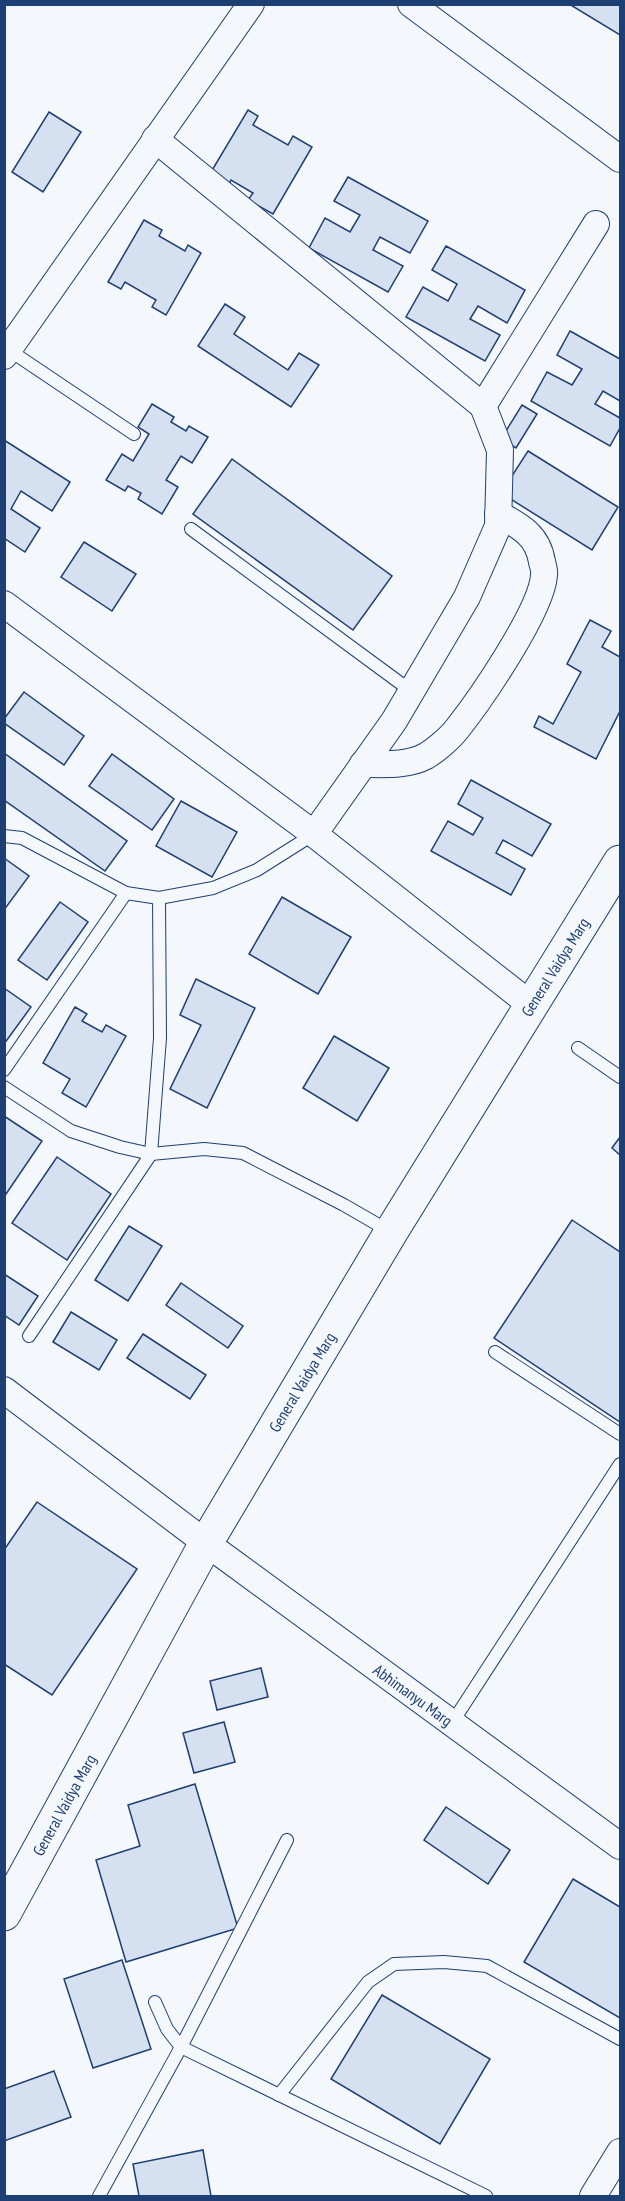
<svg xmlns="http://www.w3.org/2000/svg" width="625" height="2201" viewBox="0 0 625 2201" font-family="'PT Sans Narrow',sans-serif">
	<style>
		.building { fill: #d5e0f0; stroke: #1d3f73; stroke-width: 1.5 }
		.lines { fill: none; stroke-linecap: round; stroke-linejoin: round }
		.lane-casing { stroke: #1d3f73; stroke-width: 14 }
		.street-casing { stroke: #1d3f73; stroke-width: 28 }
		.secondary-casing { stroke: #1d3f73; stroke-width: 35 }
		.lane { stroke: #f4f7fb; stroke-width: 12 }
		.street { stroke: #f4f7fb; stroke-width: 26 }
		.secondary { stroke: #f4f7fb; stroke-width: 33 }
		.labels { text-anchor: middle; stroke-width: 4.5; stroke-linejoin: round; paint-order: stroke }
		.street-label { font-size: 16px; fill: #1d3f73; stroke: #f4f7fb }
	</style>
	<rect width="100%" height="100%" fill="#f4f7fb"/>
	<!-- building -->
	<g class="building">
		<polygon points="569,4 620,4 620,35"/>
		<polygon points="248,110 258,116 253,125 288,145 293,136 312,147 273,214 248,200 253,193 231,180 227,188 208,177"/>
		<polygon points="49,112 81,132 43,192 12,172"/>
		<polygon points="348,177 428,221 410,253 380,237 373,250 403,266 388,292 309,248 325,218 350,232 360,215 334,201"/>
		<polygon points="144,220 162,230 159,236 185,251 188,245 201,253 166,315 152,307 156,300 125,282 121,289 108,282"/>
		<polygon points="446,246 525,290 507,323 478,306 470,319 500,335 485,361 406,317 423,287 448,301 457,284 432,270"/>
		<polygon points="225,304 245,317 234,334 288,370 299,353 319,365 291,407 198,346"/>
		<polygon points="570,331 620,359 620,401 603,391 595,404 620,418 620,428 610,446 531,401 547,372 572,385 582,369 557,355"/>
		<polygon points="152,404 174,417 171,422 186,431 189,426 208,437 192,463 181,456 166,480 178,487 162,514 138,499 141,493 128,486 125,491 106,480 122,454 133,461 149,434 138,427"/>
		<polygon points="522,405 537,414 516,448 501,439"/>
		<polygon points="4,440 70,482 52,511 21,491 11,509 40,528 25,552 4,538"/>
		<polygon points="528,451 618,507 592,550 501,493"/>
		<polygon points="232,459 392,576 353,630 193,514"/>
		<polygon points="84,542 136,574 112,611 61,577"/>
		<polygon points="590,620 611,631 602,647 620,657 620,711 596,759 534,727 539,716 553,724 581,672 567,664"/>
		<polygon points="24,692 84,736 64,765 4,723 4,719"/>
		<polygon points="4,753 127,841 105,871 4,800"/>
		<polygon points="112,754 174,799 152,830 89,786"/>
		<polygon points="471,780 551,824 532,856 503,840 496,853 525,869 511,895 431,851 448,821 473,835 483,818 458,804"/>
		<polygon points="181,801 237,832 212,877 156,846"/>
		<polygon points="4,858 29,876 4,910"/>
		<polygon points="282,897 351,937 318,994 249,954"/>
		<polygon points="60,902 88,922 47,980 18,960"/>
		<polygon points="196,979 255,1008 207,1108 170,1089 201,1025 180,1015"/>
		<polygon points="4,988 31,1007 4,1044"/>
		<polygon points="75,1007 87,1014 82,1021 102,1032 106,1025 126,1036 86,1107 62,1093 70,1079 43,1063"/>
		<polygon points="334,1036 389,1068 357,1121 303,1088"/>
		<polygon points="4,1116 42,1141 4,1197"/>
		<polygon points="620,1137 620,1155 612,1148"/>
		<polygon points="57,1157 111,1194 67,1260 12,1223"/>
		<polygon points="572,1220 620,1252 620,1422 494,1338"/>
		<polygon points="129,1226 162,1246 128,1301 95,1280"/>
		<polygon points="4,1274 38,1296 19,1325 4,1315"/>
		<polygon points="181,1283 243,1326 228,1348 166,1305"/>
		<polygon points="71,1312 117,1340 99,1370 53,1342"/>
		<polygon points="143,1334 206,1375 190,1399 127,1358"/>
		<polygon points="37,1502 137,1569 52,1695 4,1664 4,1550"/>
		<polygon points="261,1668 268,1697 217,1710 210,1681"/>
		<polygon points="224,1722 235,1762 194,1773 183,1733"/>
		<polygon points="195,1784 238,1928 126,1962 96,1860 140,1846 128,1805"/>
		<polygon points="446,1807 510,1850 488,1884 424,1840"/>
		<polygon points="573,1879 620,1907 620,2018 524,1962"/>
		<polygon points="122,1960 151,2049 93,2068 64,1979"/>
		<polygon points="382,1995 490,2059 440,2144 331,2079"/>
		<polygon points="54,2071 71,2117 4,2141 4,2089"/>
		<polygon points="203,2150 211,2196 139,2196 133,2164"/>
	</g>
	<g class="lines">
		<defs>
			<g id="lane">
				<polyline points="9,350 134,434"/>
				<polyline points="191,529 411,691"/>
				<polyline points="4,836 22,838 126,893 159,898 213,888 257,870 314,834"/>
				<polyline points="578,1048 620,1077"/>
				<polyline points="4,1070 126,893"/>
				<polyline points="4,1087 71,1131 120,1147 151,1154 204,1149 243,1153 344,1205 389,1231"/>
				<polyline points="29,1336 151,1154 160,1038 159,898"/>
				<polyline points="495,1352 620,1434"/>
				<polyline points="452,1723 620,1464"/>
				<polyline points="155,2002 167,2029 181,2047 486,2196"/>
				<polyline points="279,2095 368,1982 394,1964 444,1962 487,1966 620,2039"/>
				<polyline points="99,2196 181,2047 287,1840"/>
			</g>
			<g id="street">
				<polyline points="411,4 620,159"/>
				<polyline points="155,139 483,406 500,450 498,526 467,597 394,721 314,834"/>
				<polyline points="4,356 251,4"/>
				<polyline points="483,406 596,224"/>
				<polyline points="4,604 314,834 531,1005"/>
				<path d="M363,764C385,764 407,766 426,756C436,750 450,738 457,729C480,700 542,610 544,575C545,571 543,566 542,562C538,535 520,526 498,514"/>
				<polyline points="4,1390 206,1543 620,1846"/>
				<polyline points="593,2196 620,2152"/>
			</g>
			<polyline id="secondary" points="4,1914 206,1543 391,1232 620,862"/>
		</defs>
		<!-- lane casing -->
		<use href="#lane" class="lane-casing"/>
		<!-- street casing -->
		<use href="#street" class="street-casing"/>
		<!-- secondary casing -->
		<use href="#secondary" class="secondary-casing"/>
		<!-- lane -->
		<use href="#lane" class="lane"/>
		<!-- street -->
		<use href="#street" class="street"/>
		<!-- secondary -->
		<use href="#secondary" class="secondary"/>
	</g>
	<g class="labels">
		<!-- street labels -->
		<g class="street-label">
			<text transform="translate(555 967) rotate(-58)" y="6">General Vaidya Marg</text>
			<text transform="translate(302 1382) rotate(-59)" y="6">General Vaidya Marg</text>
			<text transform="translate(413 1695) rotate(36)" y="6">Abhimanyu Marg</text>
			<text transform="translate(64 1805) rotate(-61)" y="6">General Vaidya Marg</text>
		</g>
	</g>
	<!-- border -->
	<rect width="625" height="2201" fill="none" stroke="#1d3f73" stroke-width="12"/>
</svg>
